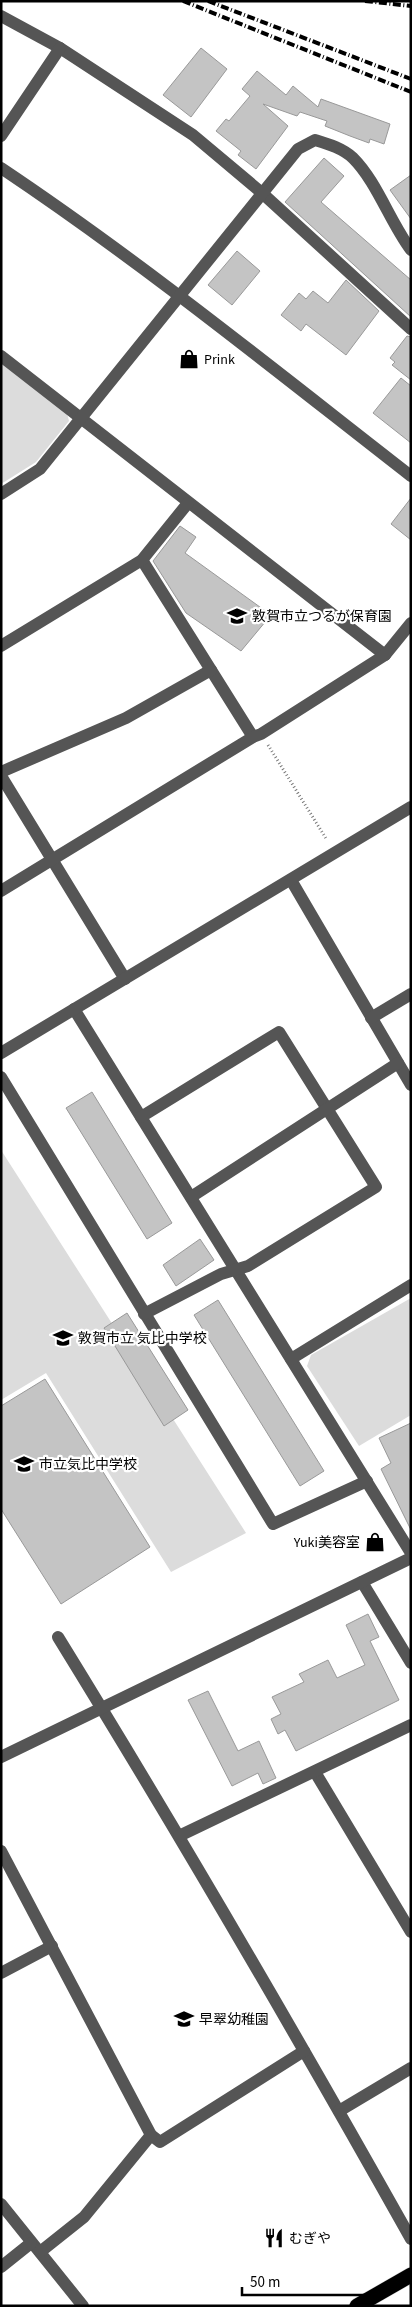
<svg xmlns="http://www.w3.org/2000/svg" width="412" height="2307" viewBox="0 0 412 2307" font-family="'Source Sans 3','Noto Sans JP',sans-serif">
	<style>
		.green { fill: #dcdcdc }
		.building { fill: #c4c4c4; stroke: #999 }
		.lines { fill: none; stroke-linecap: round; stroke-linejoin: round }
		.highway-casing { stroke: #dbdbdb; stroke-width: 16 }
		.path { stroke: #777; stroke-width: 3; stroke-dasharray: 1 2.5; stroke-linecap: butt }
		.minor { stroke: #555; stroke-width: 12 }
		.highway { stroke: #000; stroke-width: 15 }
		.rail { stroke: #000; stroke-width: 4; stroke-dasharray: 8 2.5 1 2.5; stroke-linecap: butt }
		.labels { text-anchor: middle; stroke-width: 4.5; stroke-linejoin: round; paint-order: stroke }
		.poi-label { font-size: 14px; fill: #000; stroke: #fff; text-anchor: start }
	</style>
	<rect width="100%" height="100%" fill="#fff"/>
	<!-- green -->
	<g class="green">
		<polygon points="1,363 67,413 69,421 36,462 1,484"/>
		<polygon points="1,1150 246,1533 171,1572 46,1373 1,1400"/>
		<polygon points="411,1298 411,1415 359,1446 307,1366 311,1355"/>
	</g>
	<!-- building -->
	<g class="building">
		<polygon points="201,48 227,69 191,117 163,95"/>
		<polygon points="257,71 286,95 293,86 318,107 321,99 390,124 384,144 370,139 369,143 350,136 325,126 327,121 300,112 297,116 263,104 288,126 256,169 238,155 241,151 216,131 226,119 229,121 250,96 242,89"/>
		<polygon points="324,158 344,176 321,202 411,280 411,317 285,202"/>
		<polygon points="411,175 411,219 390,190"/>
		<polygon points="237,251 260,271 232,305 208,285"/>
		<polygon points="346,280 379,311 346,355 306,324 301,331 281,315 299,293 306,299 313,291 328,303"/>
		<polygon points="407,336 411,337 411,380 392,365 395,362 390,358"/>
		<polygon points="401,378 411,386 411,443 373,413"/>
		<polygon points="411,498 411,540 391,524"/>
		<polygon points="180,526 196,537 185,553 271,615 241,651 186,613 153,561"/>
		<polygon points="92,1092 172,1223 147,1239 66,1108"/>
		<polygon points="200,1239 214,1260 176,1286 163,1265"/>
		<polygon points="218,1300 324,1471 300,1486 194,1315"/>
		<polygon points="127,1313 188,1410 164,1426 104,1328"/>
		<polygon points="45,1379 150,1547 61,1604 1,1509 1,1406"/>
		<polygon points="411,1423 411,1530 381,1469 391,1463 379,1438"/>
		<polygon points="368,1614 379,1637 370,1641 399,1700 296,1751 285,1730 278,1734 271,1719 281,1714 272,1697 304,1682 299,1674 328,1660 337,1678 365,1665 346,1625"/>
		<polygon points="208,1691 238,1751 259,1741 276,1778 263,1784 258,1773 232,1786 188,1700"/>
	</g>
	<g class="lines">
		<defs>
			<polyline id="highway" points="357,2306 411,2275"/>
		</defs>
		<!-- highway casing -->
		<use href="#highway" class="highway-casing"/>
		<!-- path -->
		<polyline class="path" points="268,745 327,840"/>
		<!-- minor -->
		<g class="minor">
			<polyline points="1,16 60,48 193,135 262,193 411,329"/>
			<polyline points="1,136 60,48"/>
			<path d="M1,168C143,263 276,371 411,476"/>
			<polyline points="1,356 385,655"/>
			<path d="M1,494L40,469L298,149L315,140C328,144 342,148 353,158C377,182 390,222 411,250"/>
			<polyline points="142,560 253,737"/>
			<polyline points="1,646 142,560 188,503"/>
			<polyline points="1,772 126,718 211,670"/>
			<polyline points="1,776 125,979"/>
			<polyline points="291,880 411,1085"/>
			<polyline points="1,891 253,737 261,734 385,655 411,623"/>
			<polyline points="74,1009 411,1553"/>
			<polyline points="371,1018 411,994"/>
			<polyline points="1,1053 411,807"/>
			<polyline points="1,1077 273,1524 367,1481"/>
			<polyline points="141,1117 279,1032 376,1187 248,1266 221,1274 144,1314"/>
			<polyline points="191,1197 398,1063"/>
			<polyline points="291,1359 411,1285"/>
			<polyline points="362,1582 411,1663"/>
			<path d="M58,1637C180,1835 297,2036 411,2239"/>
			<polyline points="1,1757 411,1558"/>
			<polyline points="315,1772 411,1932"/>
			<polyline points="179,1836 411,1725"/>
			<polyline points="1,1851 151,2135 160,2142 304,2051"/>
			<polyline points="1,1973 52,1946"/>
			<polyline points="339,2111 411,2068"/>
			<polyline points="1,2204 83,2306"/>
			<polyline points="40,2252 84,2217 151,2135"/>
			<polyline points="1,2267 31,2243"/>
		</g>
		<!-- highway -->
		<use href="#highway" class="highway"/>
		<!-- rail -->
		<g class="rail">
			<polyline points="183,1 411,92"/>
			<polyline points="208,1 411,79"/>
			<polyline points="365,1 411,6"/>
		</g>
	</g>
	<!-- icons -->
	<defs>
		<symbol id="shop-bare" viewBox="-9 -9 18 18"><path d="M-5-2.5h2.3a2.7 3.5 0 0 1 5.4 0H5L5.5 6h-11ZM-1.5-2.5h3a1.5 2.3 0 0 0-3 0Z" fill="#000" stroke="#fff" stroke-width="2.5" paint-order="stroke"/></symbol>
		<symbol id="school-bare" viewBox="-9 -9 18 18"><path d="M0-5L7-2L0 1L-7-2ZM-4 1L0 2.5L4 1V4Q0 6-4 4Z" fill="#000" stroke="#fff" stroke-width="2.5" paint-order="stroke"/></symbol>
		<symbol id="restaurant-bare" viewBox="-9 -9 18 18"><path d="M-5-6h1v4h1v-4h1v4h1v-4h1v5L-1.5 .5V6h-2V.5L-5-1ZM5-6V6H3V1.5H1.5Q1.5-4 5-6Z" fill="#000" stroke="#fff" stroke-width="2.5" paint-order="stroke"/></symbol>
	</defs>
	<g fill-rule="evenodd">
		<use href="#shop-bare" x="175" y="345" width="28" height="28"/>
		<use href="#school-bare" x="223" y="602" width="28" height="28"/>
		<use href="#school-bare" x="49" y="1324" width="28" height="28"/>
		<use href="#school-bare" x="10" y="1450" width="28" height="28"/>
		<use href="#shop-bare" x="361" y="1528" width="28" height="28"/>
		<use href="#school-bare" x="170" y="2005" width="28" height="28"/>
		<use href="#restaurant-bare" x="260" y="2224" width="28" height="28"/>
	</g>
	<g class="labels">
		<!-- poi labels -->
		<g class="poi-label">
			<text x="204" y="364">Prink</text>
			<text x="252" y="621">敦賀市立つるが保育園</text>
			<text x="78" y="1343">敦賀市立 気比中学校</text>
			<text x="39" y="1469">市立気比中学校</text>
			<text x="360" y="1547" text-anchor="end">Yuki美容室</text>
			<text x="199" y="2024">早翠幼稚園</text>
			<text x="289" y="2243">むぎや</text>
		</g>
	</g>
	<!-- border -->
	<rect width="412" height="2307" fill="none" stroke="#000000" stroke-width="5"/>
	<!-- scale -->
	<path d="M242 2287v8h139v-8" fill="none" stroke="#000000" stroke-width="2.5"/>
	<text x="250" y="2287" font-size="15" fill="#000000" stroke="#ffffff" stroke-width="4" paint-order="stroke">50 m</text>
</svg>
